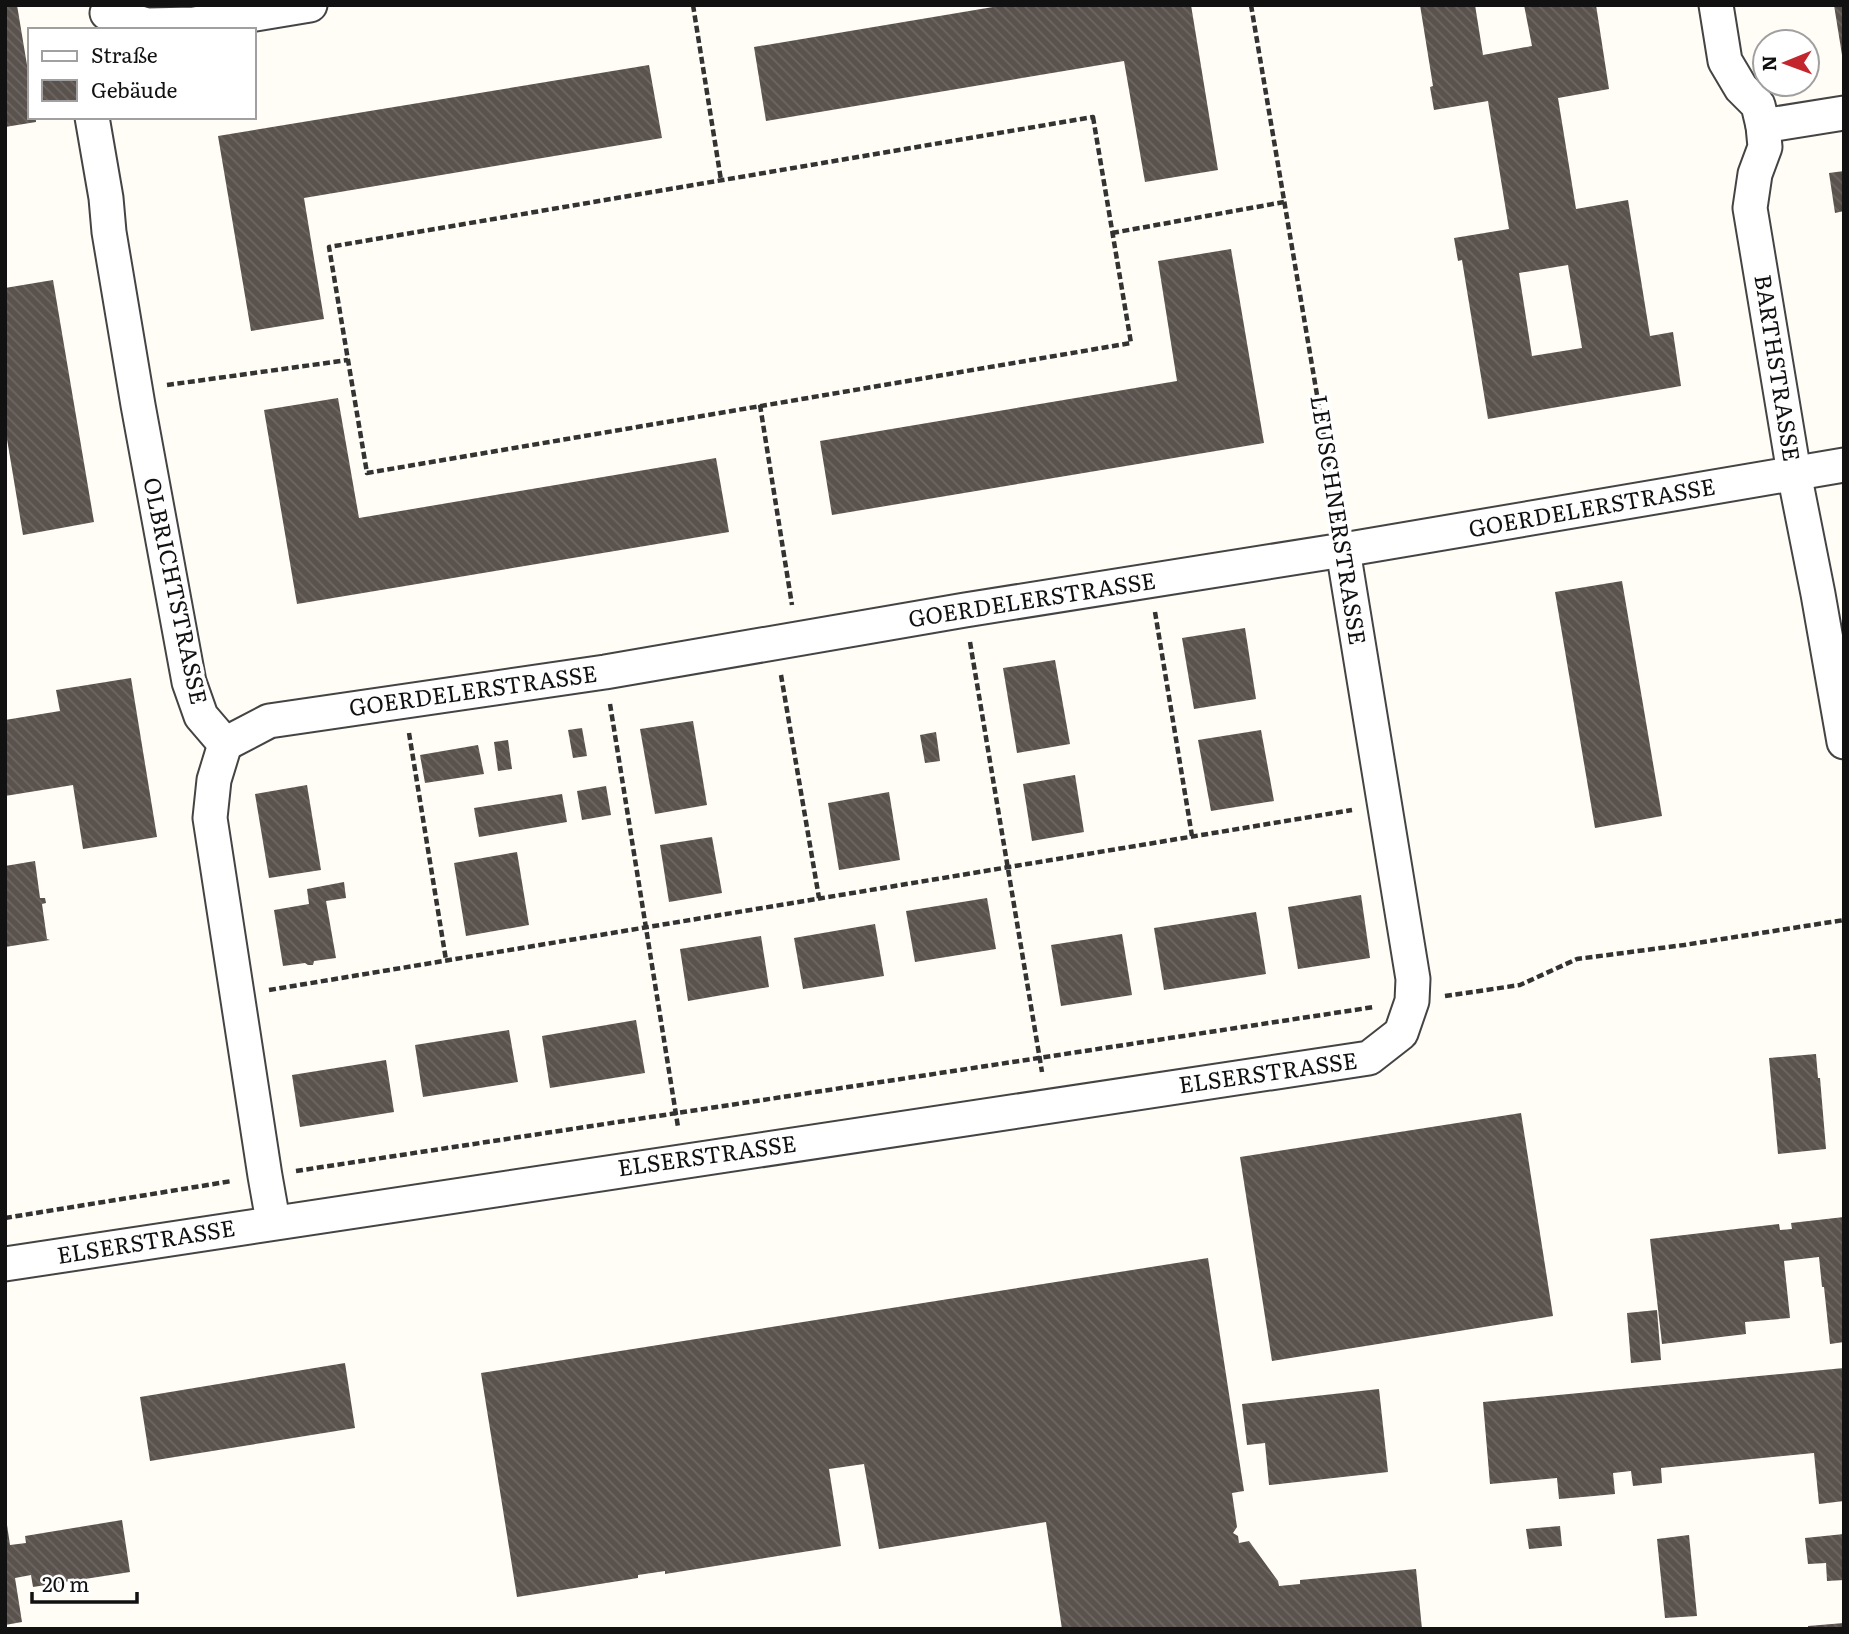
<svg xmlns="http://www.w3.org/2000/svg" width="1849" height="1634" viewBox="0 0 1849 1634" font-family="Literata,serif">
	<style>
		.building { fill: url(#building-back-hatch); fill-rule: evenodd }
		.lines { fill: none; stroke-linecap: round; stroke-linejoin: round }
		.street-casing { stroke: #444; stroke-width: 37 }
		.path { stroke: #333; stroke-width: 4.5; stroke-dasharray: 7 3.5; stroke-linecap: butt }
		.street { stroke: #fff; stroke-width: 33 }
		.labels { text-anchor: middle; stroke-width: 7; stroke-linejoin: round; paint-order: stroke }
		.street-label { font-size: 23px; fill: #111; stroke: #fff }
	</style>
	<defs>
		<pattern id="building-back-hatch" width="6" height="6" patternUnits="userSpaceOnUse" patternTransform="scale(1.75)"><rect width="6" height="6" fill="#5a524d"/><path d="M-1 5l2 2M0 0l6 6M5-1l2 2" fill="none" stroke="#6d6662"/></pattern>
	</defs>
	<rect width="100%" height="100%" fill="#fffdf5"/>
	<!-- building -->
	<g class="building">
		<polygon points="5,5 17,5 30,83 30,117 36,117 36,122 5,127"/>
		<polygon points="1005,5 1191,5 1218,170 1145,182 1124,61 766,121 754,47"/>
		<path d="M1420,5H1475L1483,55L1532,46L1524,5H1596L1609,89L1558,98L1576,209L1628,200L1650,336L1673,332L1681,386L1488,419L1462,260L1458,261L1454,238L1509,229L1488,101L1434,110L1430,87L1433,86ZM1568,265L1582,348L1532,356L1519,273Z"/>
		<polygon points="1834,5 1844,5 1844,55 1842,55"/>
		<polygon points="649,65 662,138 304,198 324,319 251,331 218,136"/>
		<polygon points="1844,171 1844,211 1835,213 1829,173"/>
		<polygon points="1231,249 1264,443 832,515 820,441 1177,381 1158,261"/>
		<polygon points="53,280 94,522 23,535 7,439 5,439 5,288"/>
		<polygon points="338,398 359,518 716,458 729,532 297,604 264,410"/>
		<polygon points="1622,581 1662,816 1595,828 1555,592"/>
		<polygon points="1245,628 1256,699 1194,709 1182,638"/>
		<polygon points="1055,660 1070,744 1017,753 1003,668"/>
		<polygon points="131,678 157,837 83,849 73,785 5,796 5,720 60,711 56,690"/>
		<polygon points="693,721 707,805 655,814 640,729"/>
		<polygon points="582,728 587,756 573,758 568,730"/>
		<polygon points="1261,730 1274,801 1211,811 1198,740"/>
		<polygon points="936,732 940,761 925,763 920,735"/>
		<polygon points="508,740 512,769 498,771 494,742"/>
		<polygon points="478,745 484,774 425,783 420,755"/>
		<polygon points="1075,775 1084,832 1032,841 1023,784"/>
		<polygon points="307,785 321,870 269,878 255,794"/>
		<polygon points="606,786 611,815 582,820 577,791"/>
		<polygon points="889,792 900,860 839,870 828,803"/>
		<polygon points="562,794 567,822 479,837 474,808"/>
		<polygon points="712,837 722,893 669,902 660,845"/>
		<polygon points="517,852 529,925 466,936 454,863"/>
		<polygon points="35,861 40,898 45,898 46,903 42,904 47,939 50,940 5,947 5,866"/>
		<polygon points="344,882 346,898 326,901 336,958 314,961 313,965 308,965 305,963 283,966 274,910 309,904 307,889"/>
		<polygon points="1361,895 1370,958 1298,969 1288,907"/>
		<polygon points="987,898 996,949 915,962 906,911"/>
		<polygon points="1256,912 1266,974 1164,990 1154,928"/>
		<polygon points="875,924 884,976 803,989 794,938"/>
		<polygon points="1122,934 1132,995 1061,1006 1051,945"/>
		<polygon points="761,936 769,987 688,1001 680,949"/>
		<polygon points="636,1020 645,1073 550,1088 542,1036"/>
		<polygon points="509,1030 518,1082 423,1097 415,1045"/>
		<polygon points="1816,1054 1818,1078 1820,1078 1826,1149 1778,1154 1769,1058"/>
		<polygon points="386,1060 394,1112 300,1127 292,1075"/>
		<polygon points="1521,1113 1553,1316 1272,1361 1240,1157"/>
		<polygon points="1844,1217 1844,1342 1830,1344 1824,1287 1822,1287 1819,1257 1784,1261 1790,1318 1745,1322 1746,1334 1662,1344 1650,1239 1779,1224 1780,1230 1792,1229 1791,1223"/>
		<polygon points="1208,1258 1244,1491 1232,1493 1237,1527 1233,1533 1238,1536 1239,1543 1249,1541 1278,1581 1279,1586 1300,1584 1300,1580 1416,1569 1422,1629 1062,1629 1046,1522 879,1549 864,1464 829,1469 841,1546 665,1574 665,1571 638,1575 638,1578 517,1597 481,1373"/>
		<polygon points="1657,1310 1661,1360 1631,1363 1627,1313"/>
		<polygon points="345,1363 355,1428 150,1461 140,1397"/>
		<polygon points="1844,1368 1844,1501 1819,1504 1814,1453 1661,1468 1662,1483 1633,1486 1631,1471 1613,1473 1615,1494 1594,1496 1559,1499 1557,1478 1490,1484 1483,1402"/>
		<polygon points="1379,1389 1388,1472 1269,1485 1265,1443 1247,1445 1242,1404"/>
		<polygon points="122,1520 130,1572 33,1587 31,1575 15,1578 22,1622 5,1625 5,1525 7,1525 10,1545 26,1543 25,1536"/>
		<polygon points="1560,1526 1562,1546 1529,1549 1526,1529"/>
		<polygon points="1844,1534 1844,1580 1827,1581 1826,1563 1808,1564 1805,1538"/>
		<polygon points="1689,1535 1697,1616 1665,1618 1657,1539"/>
		<polygon points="1844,1623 1844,1629 1808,1629 1808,1626"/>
	</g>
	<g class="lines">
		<defs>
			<g id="street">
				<polyline points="1716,5 1725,61 1741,88 1758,105 1763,126 1765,147 1755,174 1750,208 1794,473 1818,594 1844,742"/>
				<polyline points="107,13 147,25 194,24 310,5"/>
				<polyline points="92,117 106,198 109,232 138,405 189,682 201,716 225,744"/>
				<polyline points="1763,126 1844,113"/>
				<polyline points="225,744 269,721 605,672 965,610 1343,550 1844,465"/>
				<polyline points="225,744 214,780 210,818 265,1176 273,1221"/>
				<path d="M5,1264C459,1192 914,1126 1369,1058L1401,1033L1412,1001L1413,979L1343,550"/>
			</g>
		</defs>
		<!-- street casing -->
		<use href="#street" class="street-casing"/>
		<!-- path -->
		<g class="path">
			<polyline points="693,5 721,180"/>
			<polyline points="1251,5 1338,519"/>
			<polygon points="1093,117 1131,343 367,473 329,247"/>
			<polyline points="1112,233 1284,202"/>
			<polyline points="167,385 348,360"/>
			<polyline points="760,405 792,605"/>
			<polyline points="1155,612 1192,836"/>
			<polyline points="970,642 1042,1072"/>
			<polyline points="781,675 819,898"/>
			<polyline points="610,704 678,1127"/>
			<polyline points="409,733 446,960"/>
			<polyline points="269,990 1352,810"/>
			<polyline points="1445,996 1520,985 1577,959 1684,945 1844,920"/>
			<polyline points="296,1171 1374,1007"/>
			<polyline points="5,1218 232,1181"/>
		</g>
		<!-- street -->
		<use href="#street" class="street"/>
	</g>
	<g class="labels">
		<!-- street labels -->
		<g class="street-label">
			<text transform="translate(1777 368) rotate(81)" y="8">BARTHSTRASSE</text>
			<text transform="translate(1592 508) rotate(-10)" y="8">GOERDELERSTRASSE</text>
			<text transform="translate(1338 520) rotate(81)" y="8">LEUSCHNERSTRASSE</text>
			<text transform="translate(175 591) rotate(78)" y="8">OLBRICHTSTRASSE</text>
			<text transform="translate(1032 600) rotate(-9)" y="8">GOERDELERSTRASSE</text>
			<text transform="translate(473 691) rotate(-8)" y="8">GOERDELERSTRASSE</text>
			<text transform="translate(1268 1073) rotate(-8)" y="8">ELSERSTRASSE</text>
			<text transform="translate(707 1156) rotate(-8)" y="8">ELSERSTRASSE</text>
			<text transform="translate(146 1242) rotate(-9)" y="8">ELSERSTRASSE</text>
		</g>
	</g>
	<!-- border -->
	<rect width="1849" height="1634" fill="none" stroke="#111111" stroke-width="14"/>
	<!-- legend -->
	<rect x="28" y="28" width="228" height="91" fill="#ffffff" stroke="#a0a0a0" stroke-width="2"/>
	<rect x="42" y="51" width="35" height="10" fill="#ffffff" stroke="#a0a0a0" stroke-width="2"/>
	<text x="91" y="63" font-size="21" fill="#111111">Straße</text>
	<rect x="42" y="80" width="35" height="21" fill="url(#building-back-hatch)" stroke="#a0a0a0" stroke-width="2"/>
	<text x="91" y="98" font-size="21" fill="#111111">Gebäude</text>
	<!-- north arrow -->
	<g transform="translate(1786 63) rotate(269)"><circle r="33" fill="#ffffff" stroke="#a0a0a0" stroke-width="2"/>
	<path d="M0-5L12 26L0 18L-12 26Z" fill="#c4262e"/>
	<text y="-10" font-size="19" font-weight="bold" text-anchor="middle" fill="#111111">N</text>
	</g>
	<!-- scale -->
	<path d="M32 1592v10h105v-10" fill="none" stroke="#111111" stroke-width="3.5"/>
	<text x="42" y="1592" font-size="21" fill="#111111" stroke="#ffffff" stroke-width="5" paint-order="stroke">20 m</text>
</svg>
